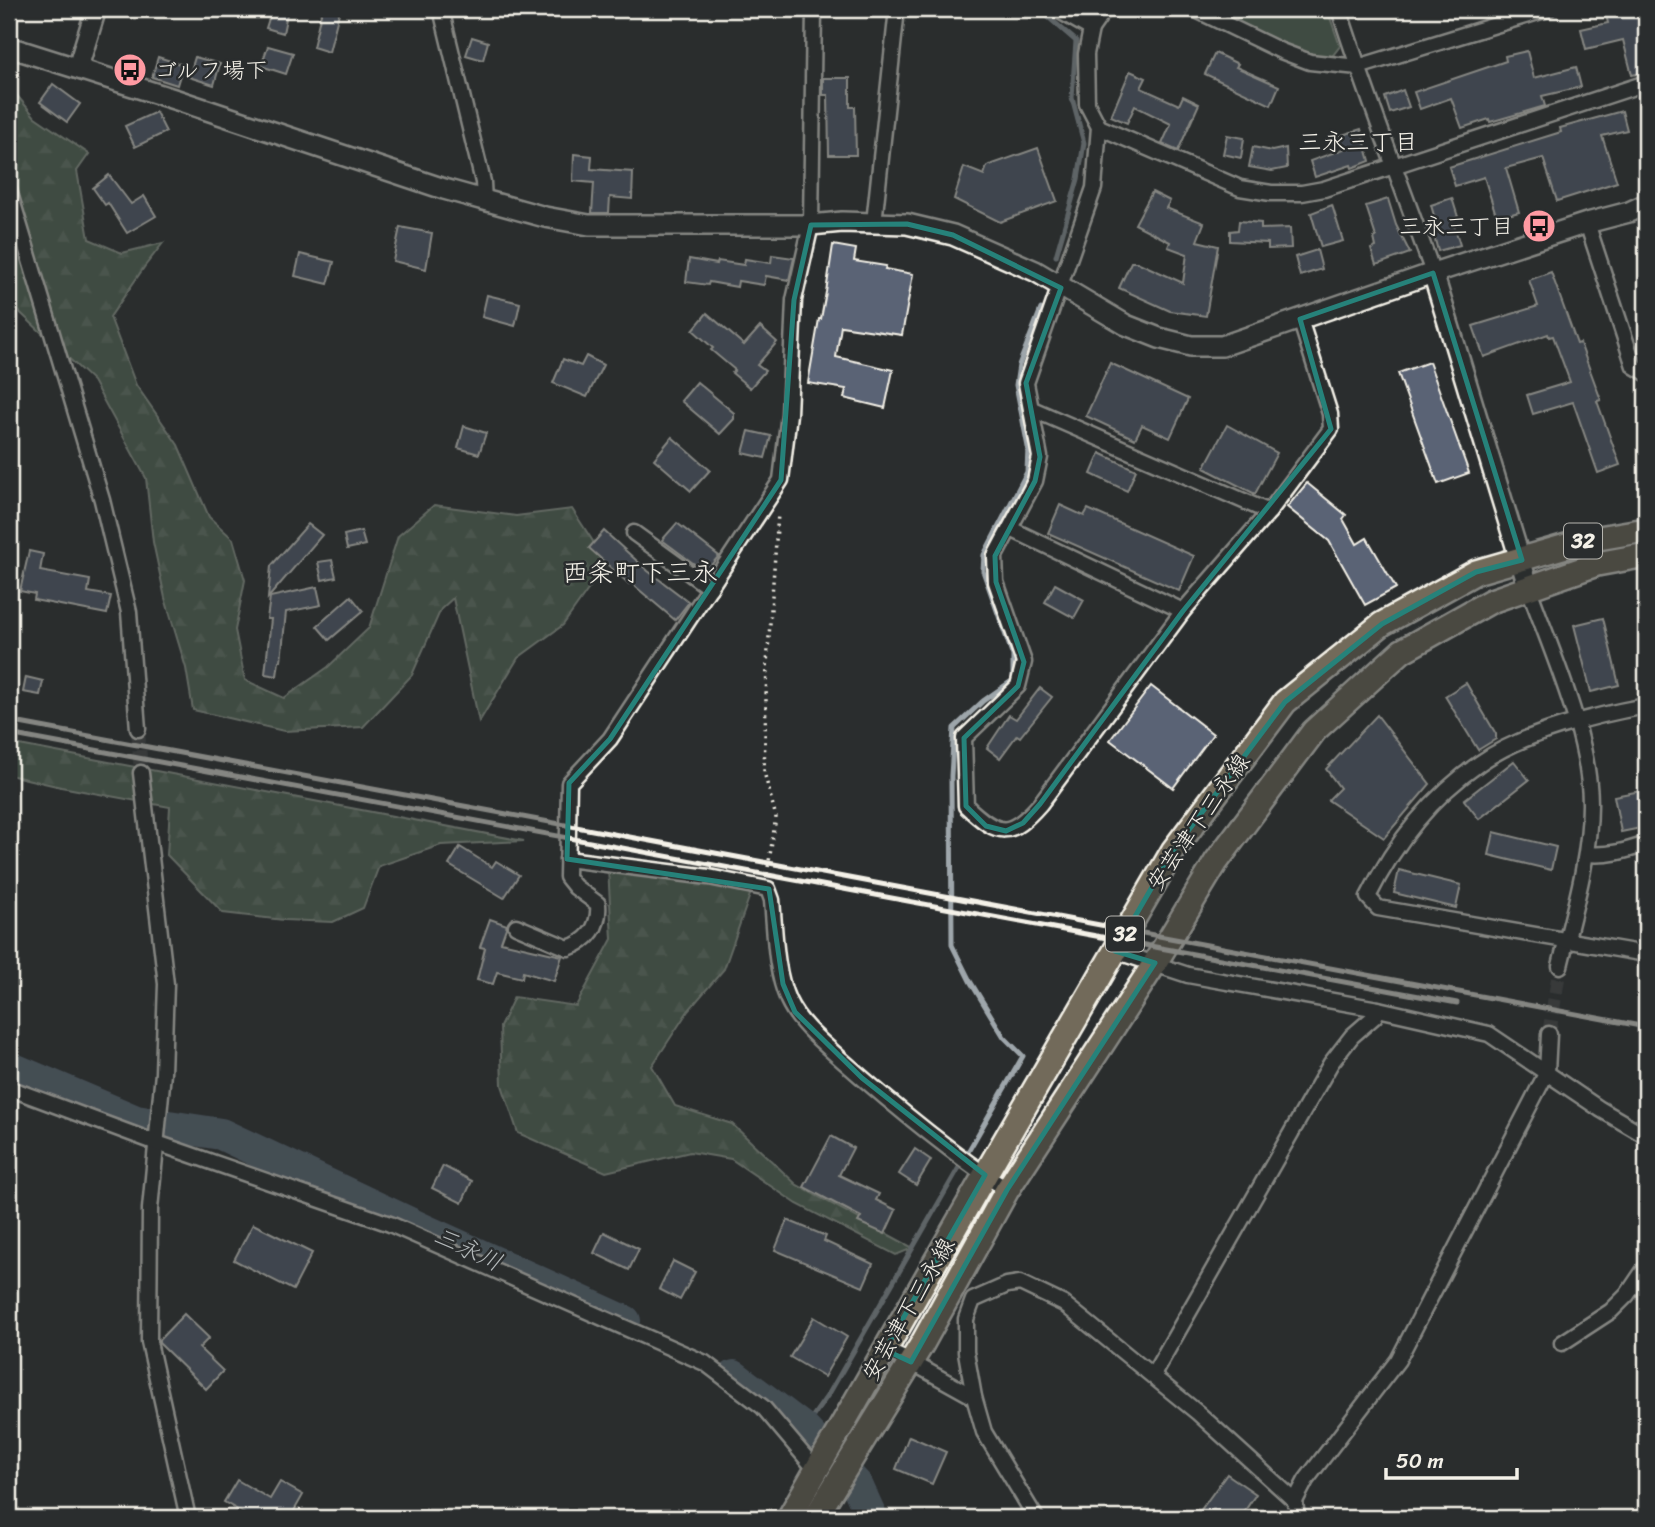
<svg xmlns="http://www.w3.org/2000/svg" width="1655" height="1527" viewBox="0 0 1655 1527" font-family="Sriracha,'Klee One',sans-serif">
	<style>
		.forest { fill: url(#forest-firs); stroke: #a7b0a2; stroke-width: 2 }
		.park { fill: #5a705b; stroke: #a7b0a2; stroke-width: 2 }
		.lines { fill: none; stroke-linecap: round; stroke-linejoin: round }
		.stream { stroke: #9ea6ab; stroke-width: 5 }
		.river { stroke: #657482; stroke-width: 32 }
		.building { fill: #5a6374; stroke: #f4f1e8; stroke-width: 2 }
		.minor-tunnel { stroke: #484a4a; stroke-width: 14; stroke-dasharray: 14 7; stroke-linecap: butt }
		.minor-casing { stroke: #f4f1e8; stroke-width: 19 }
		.tertiary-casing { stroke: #f4f1e8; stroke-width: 24 }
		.primary-casing { stroke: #f4f1e8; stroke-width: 28 }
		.path { stroke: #f4f1e8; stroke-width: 3.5; stroke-dasharray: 2 5; stroke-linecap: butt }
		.minor { stroke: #2a2d2e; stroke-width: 14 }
		.tertiary { stroke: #2a2d2e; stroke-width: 19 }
		.primary { stroke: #726b5a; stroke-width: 23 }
		.rail { stroke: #f4f1e8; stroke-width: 5 }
		.marked { fill: none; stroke: #26827a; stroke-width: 5; stroke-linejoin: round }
		.labels { text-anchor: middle; stroke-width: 5; stroke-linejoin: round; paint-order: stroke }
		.shield { fill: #2a2d2e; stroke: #b7b6b0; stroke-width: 2 }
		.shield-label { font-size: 21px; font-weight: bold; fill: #f4f1e8 }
		.poi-label { font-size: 23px; fill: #f4f1e8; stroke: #2a2d2e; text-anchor: start }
		.street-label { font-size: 23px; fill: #f4f1e8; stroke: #2a2d2e }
		.neighbourhood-label { font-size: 24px; fill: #f4f1e8; stroke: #2a2d2e }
		.water-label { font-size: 24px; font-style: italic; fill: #b4b9ba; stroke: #2a2d2e }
		.quarter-label { font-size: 26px; fill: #f4f1e8; stroke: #2a2d2e }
	</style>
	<defs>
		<pattern id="forest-firs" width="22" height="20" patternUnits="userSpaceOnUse" patternTransform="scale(1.75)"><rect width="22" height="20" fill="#5a705b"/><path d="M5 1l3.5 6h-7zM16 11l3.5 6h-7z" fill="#728573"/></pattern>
	</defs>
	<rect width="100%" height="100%" fill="#2a2d2e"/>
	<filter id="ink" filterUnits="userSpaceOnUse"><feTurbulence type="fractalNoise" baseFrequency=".0143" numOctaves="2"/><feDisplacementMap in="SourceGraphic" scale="14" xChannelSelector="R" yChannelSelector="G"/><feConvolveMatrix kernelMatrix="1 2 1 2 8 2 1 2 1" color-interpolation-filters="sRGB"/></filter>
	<g filter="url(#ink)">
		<!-- forest -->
		<g class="forest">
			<polygon points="9,86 35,117 89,154 77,171 89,239 122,253 163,243 145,266 110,317 136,385 178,445 209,517 233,539 245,580 235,630 245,680 284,698 328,667 369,628 398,536 434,505 516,516 572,509 607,563 563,625 518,658 479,722 453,598 441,609 412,675 363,727 284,731 193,710 186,668 165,598 153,542 146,478 93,381 9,302"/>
			<polygon points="9,743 524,841 441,845 379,866 363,908 333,922 284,920 223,913 167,855 170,807 61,787 9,775"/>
			<polygon points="608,868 751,892 724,969 688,1011 652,1066 675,1106 732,1124 797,1185 913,1248 896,1255 797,1204 731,1159 690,1152 606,1172 518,1133 502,1085 500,1027 514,997 576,1006 612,939"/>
		</g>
		<!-- park -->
		<polygon class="park" points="1242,9 1327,9 1340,46 1330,59 1286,46 1235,22"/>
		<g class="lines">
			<!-- stream -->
			<g class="stream">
				<polyline points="1039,9 1076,41 1072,98 1084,143 1078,179 1056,256"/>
				<polyline points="804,1429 830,1392 1023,1056 1004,1037 970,981 952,945 951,776 954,728 983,701 1013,680 1013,656 983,571 984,555 1027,472 1028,447 1016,385 1019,365 1041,309"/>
			</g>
			<!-- river -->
			<g class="river">
				<polyline points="9,1067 136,1121 221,1134 418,1227 625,1321"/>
				<polyline points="734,1376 804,1429 857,1485 872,1518"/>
			</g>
		</g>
		<!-- building -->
		<g class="building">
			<polygon points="272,9 288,9 283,33 266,28"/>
			<polygon points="322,9 340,9 329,52 313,47"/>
			<polygon points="1628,9 1628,13 1646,9 1646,72 1632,75 1623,40 1586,49 1581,29 1608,23 1606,15"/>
			<polygon points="472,37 488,42 483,60 466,55"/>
			<polygon points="268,46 293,53 286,74 261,66"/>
			<polygon points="1527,51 1534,78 1576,67 1581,87 1542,96 1545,106 1490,122 1489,119 1462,128 1451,98 1420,109 1414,92 1506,61 1505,56"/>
			<polygon points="1215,53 1238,64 1236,67 1279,86 1271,105 1205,74"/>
			<polygon points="158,57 183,65 177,85 152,77"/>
			<polygon points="195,57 220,64 214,85 189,77"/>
			<polygon points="1130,71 1146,78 1141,88 1179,105 1183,96 1199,104 1178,151 1162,144 1171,124 1135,106 1127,123 1111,116"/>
			<polygon points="823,78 850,78 850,107 855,107 856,155 829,155 828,95 823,95"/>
			<polygon points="53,84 80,104 67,122 40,102"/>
			<polygon points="1403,90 1409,107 1390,113 1385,97"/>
			<polygon points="1622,111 1627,130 1602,136 1617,182 1557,201 1543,158 1506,168 1519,212 1497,218 1484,177 1455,186 1449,167 1561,132 1560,128"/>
			<polygon points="156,112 166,132 135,147 125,126"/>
			<polygon points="1361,129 1370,161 1352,168 1351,165 1315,177 1310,161 1344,149 1339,136"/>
			<polygon points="1227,135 1244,138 1241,158 1223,154"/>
			<polygon points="1253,147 1272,151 1286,148 1287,168 1272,171 1249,167"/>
			<polygon points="1038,148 1057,201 1000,222 954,199 964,167 984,175 987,166"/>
			<polygon points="574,154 592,156 591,169 633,172 632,199 610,197 609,213 592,213 594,183 573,181"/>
			<polygon points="109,175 131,204 144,196 156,216 127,233 108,203 105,205 93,188"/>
			<polygon points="1152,192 1170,201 1166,208 1204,223 1197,241 1218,246 1206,316 1170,311 1119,288 1131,262 1137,262 1183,283 1187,254 1168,247 1170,242 1135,224"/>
			<polygon points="1452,198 1458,217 1452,219 1460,245 1438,251 1433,232 1438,230 1431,205"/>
			<polygon points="1388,199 1396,225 1410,253 1376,265 1371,249 1376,247 1374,238 1376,237 1366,206"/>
			<polygon points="1332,205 1343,241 1321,247 1311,213"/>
			<polygon points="1239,221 1261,223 1261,229 1290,228 1291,248 1268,249 1268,243 1230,241 1230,231 1238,230"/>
			<polygon points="400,227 432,233 426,269 393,261"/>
			<polygon points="833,245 856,249 854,261 886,266 885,269 913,274 902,335 841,326 836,357 893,370 885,408 844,398 846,389 808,383 819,319 821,319 826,292"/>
			<polygon points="1317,250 1322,269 1300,276 1295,257"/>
			<polygon points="300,254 334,262 328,284 295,276"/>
			<polygon points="772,255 794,258 789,280 766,276 764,285 738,281 737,287 709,282 708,285 686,282 689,259 717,264 718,261 744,265 745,259 771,263"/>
			<polygon points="1551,272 1577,344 1580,343 1601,400 1597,401 1620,465 1598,473 1573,402 1533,414 1527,395 1570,382 1553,336 1549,337 1548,334 1484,357 1473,326 1538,306 1529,280"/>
			<polygon points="487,295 520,303 515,326 482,317"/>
			<polygon points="707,313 744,345 760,327 777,342 757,365 765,371 750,388 732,373 735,370 711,350 713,348 693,330"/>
			<polygon points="586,356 603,365 587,397 553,383 563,359 581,366"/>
			<polygon points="1429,362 1469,473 1438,484 1398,373"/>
			<polygon points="1110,363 1188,399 1170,438 1142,425 1135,439 1086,416"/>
			<polygon points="697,382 734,413 734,419 720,434 681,401"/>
			<polygon points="1227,425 1277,453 1255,494 1204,468"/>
			<polygon points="464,426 486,433 479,454 458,448"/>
			<polygon points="749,431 771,436 765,458 743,453"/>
			<polygon points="672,437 710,470 691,491 654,459"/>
			<polygon points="1100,453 1136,470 1127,491 1091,474"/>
			<polygon points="1307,483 1346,515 1343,519 1357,544 1367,538 1396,588 1365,605 1329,541 1287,507"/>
			<polygon points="1060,505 1084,516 1088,509 1194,556 1179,591 1048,533"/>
			<polygon points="677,523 719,556 705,572 662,540"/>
			<polygon points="308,524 322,535 268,598 271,566"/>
			<polygon points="361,531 365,545 347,549 344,535"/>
			<polygon points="604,531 648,571 689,602 675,620 630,582 629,584 589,548"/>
			<polygon points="29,551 43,554 40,571 90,580 88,592 111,596 107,614 34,600 35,594 20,591"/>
			<polygon points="332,560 336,577 322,580 318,562"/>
			<polygon points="1055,584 1084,600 1074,618 1045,602"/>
			<polygon points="317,587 321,605 286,612 281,661 279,661 277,676 265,674 271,619 267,619 270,597"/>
			<polygon points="351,596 363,611 329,640 317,626"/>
			<polygon points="1603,618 1619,685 1591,692 1574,625"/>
			<polygon points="26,677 43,681 40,695 23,692"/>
			<polygon points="1466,683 1496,734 1496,739 1478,750 1445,696"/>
			<polygon points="1151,686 1213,734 1173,788 1110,740"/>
			<polygon points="1040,688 1052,697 1020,737 1017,735 1000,758 987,748 1009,715 1016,719"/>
			<polygon points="1377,715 1430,784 1384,838 1328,800 1340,788 1326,769"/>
			<polygon points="1514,761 1529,780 1479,819 1464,800"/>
			<polygon points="1646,790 1646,827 1621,832 1614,796"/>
			<polygon points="1494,832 1556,847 1551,870 1489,855"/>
			<polygon points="460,847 492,867 496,861 519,875 504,898 449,865"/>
			<polygon points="1399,870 1461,885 1456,908 1394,893"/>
			<polygon points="490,919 507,925 501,942 562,956 554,981 523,972 522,978 497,972 493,984 477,980 485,948 480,947"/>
			<polygon points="831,1136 853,1148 839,1175 879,1194 876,1200 896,1210 885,1234 858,1222 861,1217 804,1187"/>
			<polygon points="915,1149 931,1160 916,1185 899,1174"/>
			<polygon points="443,1166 472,1181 462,1203 432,1188"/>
			<polygon points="787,1220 826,1236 824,1241 873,1264 863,1287 775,1250"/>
			<polygon points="253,1224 312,1253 293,1290 234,1260"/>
			<polygon points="604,1232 639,1249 629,1270 594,1253"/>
			<polygon points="673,1261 695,1272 680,1300 659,1289"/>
			<polygon points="184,1314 209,1338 199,1348 223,1371 206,1389 159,1343 159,1340"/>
			<polygon points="814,1317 847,1337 824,1377 790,1357"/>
			<polygon points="909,1436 946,1452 932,1484 896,1469"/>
			<polygon points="1227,1474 1256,1494 1240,1518 1195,1518"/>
			<polygon points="237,1480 270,1499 280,1482 303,1495 290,1518 252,1518 224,1502"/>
		</g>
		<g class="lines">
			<!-- minor-tunnel -->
			<g class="minor-tunnel">
				<polyline points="138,729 141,773"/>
				<polyline points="1549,1034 1560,966"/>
			</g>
			<defs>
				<g id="minor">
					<polyline points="441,9 483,182 484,202"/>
					<polyline points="1056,9 1091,29"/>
					<path d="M1105,9L1091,29L1086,54L1087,104L1099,127L1094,188L1026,383L1040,457L1035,481L995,556L996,582L1024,662L1018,686L964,738L966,806C999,837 1010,838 1040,804L1183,611L1269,512L1331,429L1330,414L1300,319"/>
					<polyline points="1194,9 1281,51 1310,62 1358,67 1548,9"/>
					<path d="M1339,9C1367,98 1402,185 1433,273"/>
					<polyline points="1099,127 1240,188 1271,193 1302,193 1324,189 1646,83"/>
					<polyline points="9,190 102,500 129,612 138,729"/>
					<polyline points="874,223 897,9"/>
					<polyline points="1587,223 1634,366 1646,373"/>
					<polyline points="1032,409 1269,512"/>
					<polyline points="1011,529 1183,611"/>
					<polyline points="634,533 710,588"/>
					<path d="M1529,589C1552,653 1590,736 1590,804C1590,859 1573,913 1560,966"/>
					<path d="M1646,706C1596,715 1522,733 1480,763C1431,797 1394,844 1368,897L1378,908L1646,954"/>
					<polyline points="141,773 166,984 163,1073 150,1209 149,1342 188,1518"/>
					<path d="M1587,854C1608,856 1626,851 1646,844"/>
					<path d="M567,859L709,877L768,889L772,900C775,932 775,971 788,1000C799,1024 823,1043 842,1060C894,1106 949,1151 1007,1190"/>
					<path d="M516,926L568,948C589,941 600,926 598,904L575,887L567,877L569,783L610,739L781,480L789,414L794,300L811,225L814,9"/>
					<polyline points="1115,951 1188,975 1378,1009 1489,1034 1600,1109 1646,1136"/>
					<polyline points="9,1088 157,1143 390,1224 705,1363 763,1407 817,1471"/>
					<polyline points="1562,1343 1611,1311 1627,1295 1646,1267"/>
					<polyline points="885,1350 911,1362 974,1397"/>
					<polyline points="1153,1375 1331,1063 1352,1036 1375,1016 1378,1009"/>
					<polyline points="1295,1501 1306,1480 1398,1360 1547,1072 1549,1034"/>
					<polyline points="1036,1518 984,1432 974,1397 966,1352 966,1319 973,1300 1007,1285 1020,1283 1064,1304 1198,1413 1295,1501 1297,1518"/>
				</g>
				<g id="tertiary">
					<polyline points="9,47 177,100 444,189 545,217 589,225 811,225 842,222 907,224 953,235 1035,271 1126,325 1159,338 1191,346 1222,346 1433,273 1587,223 1629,212 1646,204"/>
					<polyline points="78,67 96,9"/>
					<polyline points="1433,273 1529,589"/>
				</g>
				<g id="primary">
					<polyline points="789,1518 985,1175 1173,851 1285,702 1382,624 1476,572 1587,540 1646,530"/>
					<polyline points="815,1518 922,1344 1007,1190 1155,963 1216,862 1314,731 1402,651 1491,601 1597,564 1646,555"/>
				</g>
			</defs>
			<!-- minor casing -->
			<use href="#minor" class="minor-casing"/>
			<!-- tertiary casing -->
			<use href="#tertiary" class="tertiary-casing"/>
			<!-- primary casing -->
			<use href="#primary" class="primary-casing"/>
			<!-- path -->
			<polyline class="path" points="767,874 776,817 764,772 767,664 778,514"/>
			<!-- minor -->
			<use href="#minor" class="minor"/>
			<!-- tertiary -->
			<use href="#tertiary" class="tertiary"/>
			<!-- primary -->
			<use href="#primary" class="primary"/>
			<!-- rail -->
			<g class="rail">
				<polyline points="9,721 1646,1027"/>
				<polyline points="9,734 1457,1003"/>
			</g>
		</g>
	</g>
	<!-- marked area -->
	<path d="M0 0H1655V1527H0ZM907,224L953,235L1061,288L1026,383L1040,457L1035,481L995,556L996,582L1024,662L1018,686L964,738L966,806L986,826L1006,831L1023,823L1040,804L1183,611L1331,429L1300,319L1433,273L1522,560L1476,572L1382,624L1285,702L1173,851L1115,951L1155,963L1007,1190L911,1362L885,1350L985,1175L862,1078L795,1012L783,984L769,889L567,859L569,783L610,739L781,480L794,300L811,225Z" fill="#2a2d2e" fill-opacity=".55" fill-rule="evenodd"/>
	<path class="marked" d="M907,224L953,235L1061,288L1026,383L1040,457L1035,481L995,556L996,582L1024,662L1018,686L964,738L966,806L986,826L1006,831L1023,823L1040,804L1183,611L1331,429L1300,319L1433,273L1522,560L1476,572L1382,624L1285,702L1173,851L1115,951L1155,963L1007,1190L911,1362L885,1350L985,1175L862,1078L795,1012L783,984L769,889L567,859L569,783L610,739L781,480L794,300L811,225Z"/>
	<!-- icons -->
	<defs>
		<symbol id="bus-disc" viewBox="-11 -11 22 22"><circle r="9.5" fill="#ff9aa2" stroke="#2a2d2e"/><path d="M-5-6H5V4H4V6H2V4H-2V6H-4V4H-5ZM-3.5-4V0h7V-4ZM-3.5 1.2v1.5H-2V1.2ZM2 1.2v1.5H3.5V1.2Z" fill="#111"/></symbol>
	</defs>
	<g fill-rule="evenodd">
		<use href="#bus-disc" x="111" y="51" width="38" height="38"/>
		<use href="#bus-disc" x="1520" y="207" width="38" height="38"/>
	</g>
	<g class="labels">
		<!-- shield labels -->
		<g class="shield">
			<rect x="1564" y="523.5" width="38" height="35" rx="5"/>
			<rect x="1106" y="916.5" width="38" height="35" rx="5"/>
		</g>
		<g class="shield-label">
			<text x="1583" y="548">32</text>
			<text x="1125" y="941">32</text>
		</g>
		<!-- poi labels -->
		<g class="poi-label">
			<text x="154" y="78">ゴルフ場下</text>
			<text x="1514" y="234" text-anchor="end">三永三丁目</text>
		</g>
		<!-- street labels -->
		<g class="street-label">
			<text transform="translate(1198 822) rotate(-55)" y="8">安芸津下三永線</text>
			<text transform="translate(908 1309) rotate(-60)" y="8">安芸津下三永線</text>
		</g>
		<!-- neighbourhood labels -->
		<g class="neighbourhood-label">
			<text x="1358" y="150">三永三丁目</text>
		</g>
		<!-- water labels -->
		<g class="water-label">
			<text transform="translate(468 1249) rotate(25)" y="8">三永川</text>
		</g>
		<!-- quarter labels -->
		<g class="quarter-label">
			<text x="640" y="581">西条町下三永</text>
		</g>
	</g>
	<!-- margin -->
	<rect width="1655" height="1527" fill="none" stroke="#2a2d2e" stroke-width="35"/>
	<rect x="18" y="18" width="1620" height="1492" fill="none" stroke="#f4f1e8" stroke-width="2.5" filter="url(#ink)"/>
	<!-- scale -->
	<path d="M1386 1468v10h131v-10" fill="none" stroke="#f4f1e8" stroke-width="3.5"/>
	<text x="1396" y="1468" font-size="21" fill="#f4f1e8" stroke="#2a2d2e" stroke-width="5" paint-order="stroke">50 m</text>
</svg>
